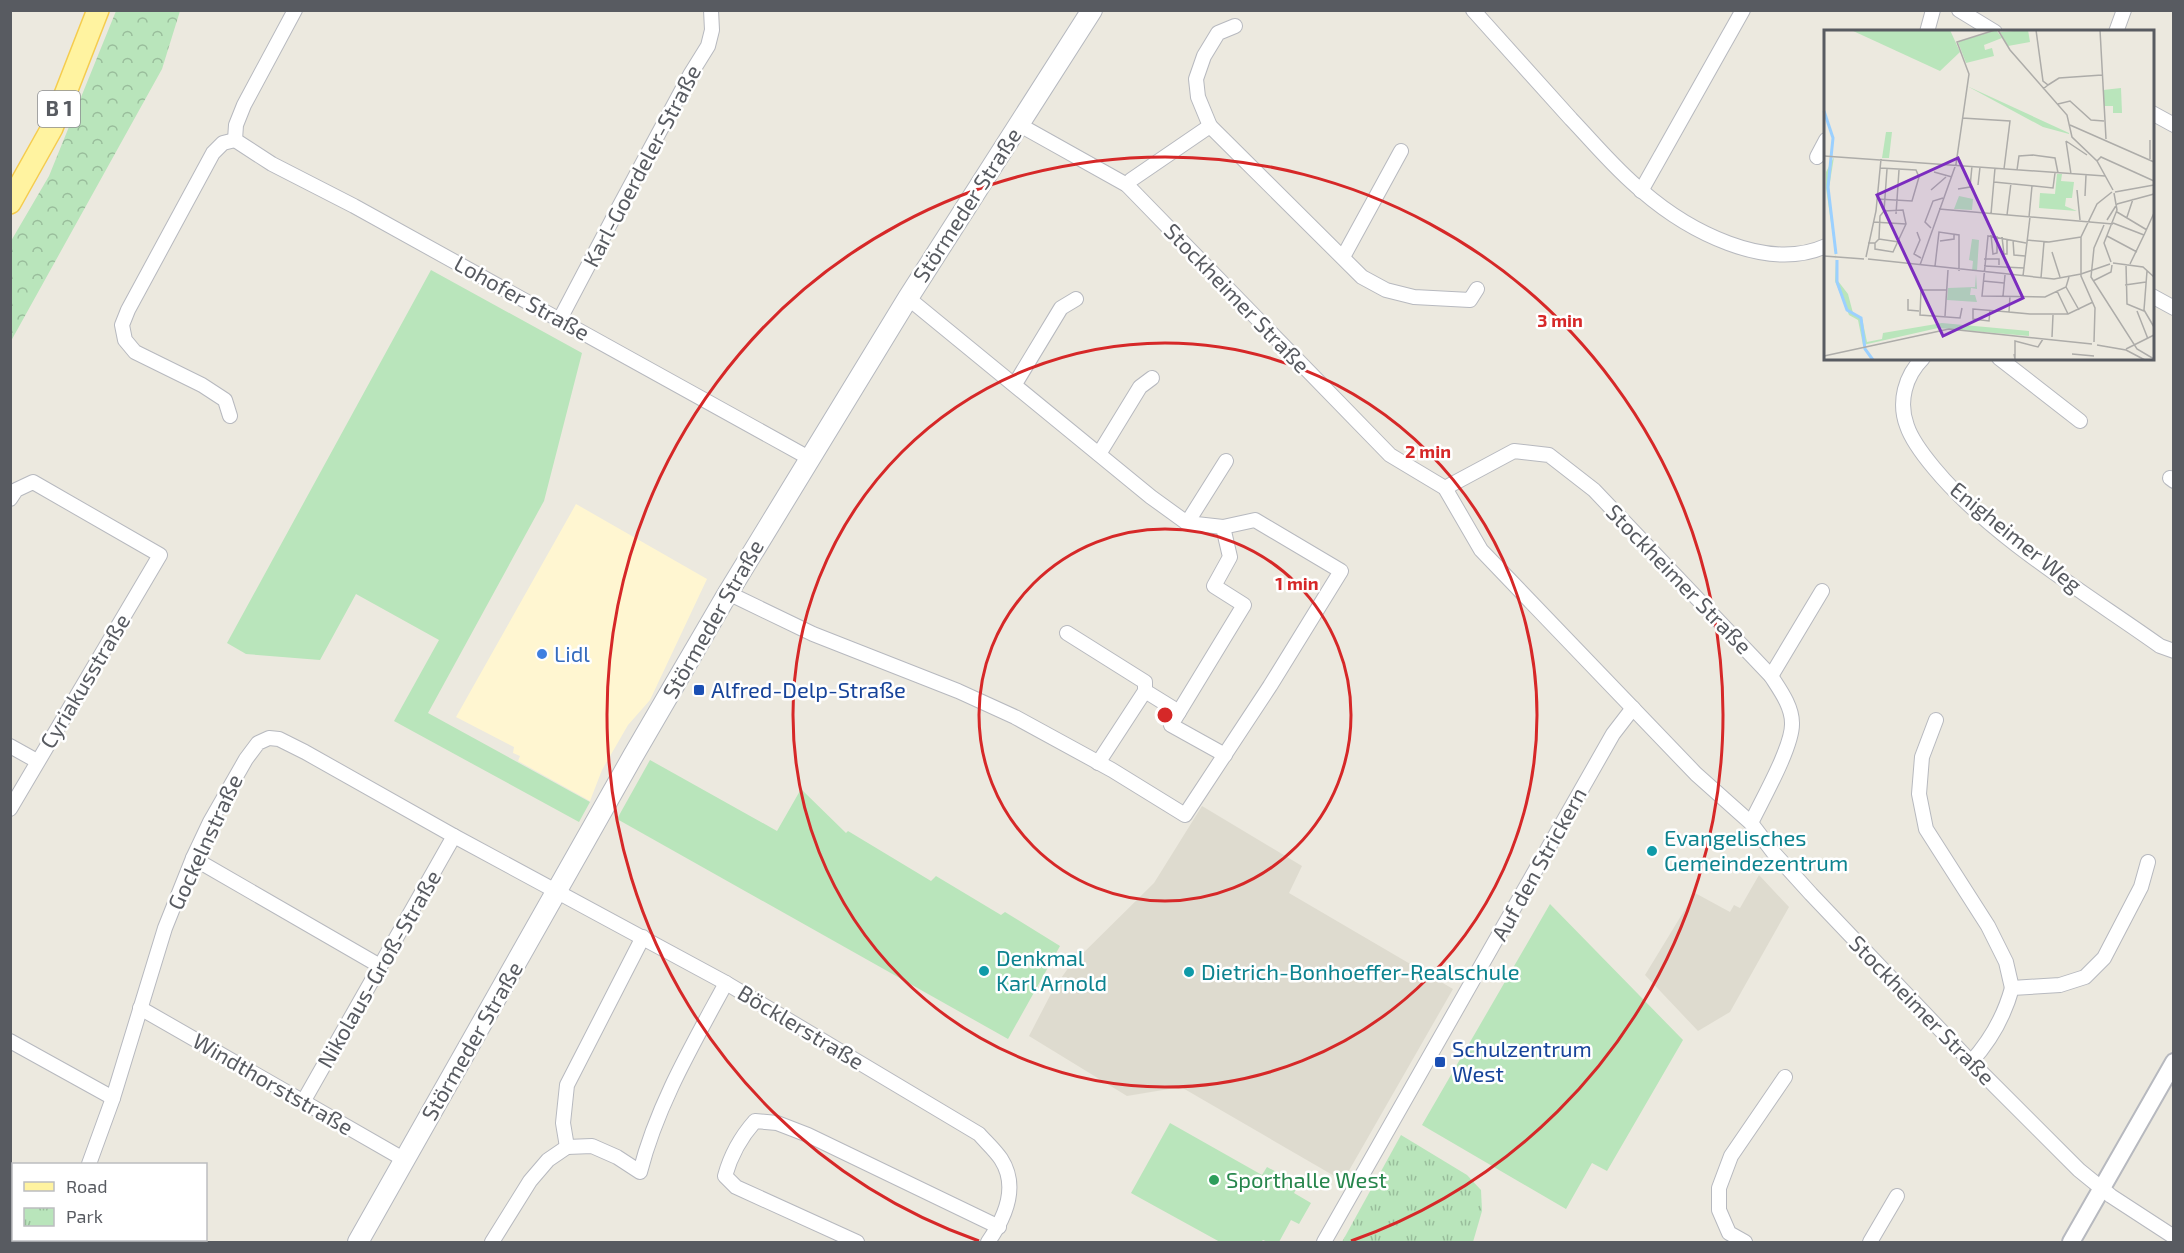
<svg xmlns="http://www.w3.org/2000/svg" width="2184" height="1253" viewBox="0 0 2184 1253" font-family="'Exo 2',sans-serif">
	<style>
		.commercial { fill: #fff6d1 }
		.education { fill: #dedbcf }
		.grass { fill: #b9e5bb }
		.forest { fill: url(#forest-crowns) }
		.park { fill: url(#park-tufts) }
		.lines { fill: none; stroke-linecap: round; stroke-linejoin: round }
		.minor-casing { stroke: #b7b9bf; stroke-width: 16 }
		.tertiary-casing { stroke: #b7b9bf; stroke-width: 20 }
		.secondary-casing { stroke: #b5b8bf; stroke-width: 22 }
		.primary-casing { stroke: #f5cc4e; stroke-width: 24 }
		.minor { stroke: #fff; stroke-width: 14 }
		.tertiary { stroke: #fff; stroke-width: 16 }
		.secondary { stroke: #fff; stroke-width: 20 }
		.primary { stroke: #fff3a0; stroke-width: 21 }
		.ring { fill: none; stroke: #d62828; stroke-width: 3 }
		.shop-dot { fill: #3f7fe0; stroke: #fff; stroke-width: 2 }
		.transit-dot { fill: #1a4fb4; stroke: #fff; stroke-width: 2 }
		.culture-dot { fill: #0f9aa8; stroke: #fff; stroke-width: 2 }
		.leisure-dot { fill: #2e9e5b; stroke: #fff; stroke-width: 2 }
		.labels { text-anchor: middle; stroke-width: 5; stroke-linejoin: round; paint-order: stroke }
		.shield { fill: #fff; stroke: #8a8c90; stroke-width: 1.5 }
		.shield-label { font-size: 21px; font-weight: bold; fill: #585b61 }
		.street-label { font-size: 22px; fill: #585b61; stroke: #fff }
		.shop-label { font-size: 22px; fill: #366cbe; stroke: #fff; text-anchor: start }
		.transit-label { font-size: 22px; fill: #164399; stroke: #fff; text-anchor: start }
		.culture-label { font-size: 22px; fill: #0d838f; stroke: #fff; text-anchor: start }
		.leisure-label { font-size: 22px; fill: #27864d; stroke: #fff; text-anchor: start }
		.inset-river { fill: none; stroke: #9bd0ff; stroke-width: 3 }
		.inset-road { fill: none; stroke: #adaca9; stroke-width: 1.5 }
		.view { fill: #7b2cbf; fill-opacity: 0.15; stroke: #7b2cbf; stroke-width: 3 }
		.inset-edge { fill: none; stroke: #585b61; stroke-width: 3 }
		.centre { fill: #d62828; stroke: #fff; stroke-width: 3 }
		.ring-label { font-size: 18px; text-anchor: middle; font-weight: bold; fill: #d62828; stroke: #fff; stroke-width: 5; stroke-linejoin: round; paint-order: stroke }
	</style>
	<defs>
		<pattern id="forest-crowns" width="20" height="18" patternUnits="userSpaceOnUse" patternTransform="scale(1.5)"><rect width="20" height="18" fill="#b9e5bb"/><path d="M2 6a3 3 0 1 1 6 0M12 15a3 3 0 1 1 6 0" fill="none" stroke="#99bd9b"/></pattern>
		<pattern id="park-tufts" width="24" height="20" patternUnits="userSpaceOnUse" patternTransform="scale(1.5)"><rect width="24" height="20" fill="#b9e5bb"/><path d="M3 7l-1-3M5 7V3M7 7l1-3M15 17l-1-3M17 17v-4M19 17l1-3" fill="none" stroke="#99bd9b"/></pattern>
	</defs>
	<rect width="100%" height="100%" fill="#ece9df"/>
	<!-- commercial -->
	<polygon class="commercial" points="576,504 707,579 650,700 628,725 602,770 590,801 518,761 520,756 513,753 514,747 456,717"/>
	<!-- education -->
	<g class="education">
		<polygon points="1202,806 1302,866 1289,893 1453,989 1343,1181 1181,1087 1127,1096 1029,1036 1054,988 1069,967 1154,883"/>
		<polygon points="1759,875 1789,907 1730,1012 1698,1031 1645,975 1695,893 1730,912 1734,905 1740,908"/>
	</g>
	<!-- grass -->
	<g class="grass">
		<polygon points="431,270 582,353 544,501 428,713 590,802 579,822 394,721 439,640 356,594 320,660 246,654 227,643"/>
		<polygon points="650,760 777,831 801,789 846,833 848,831 931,881 936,876 1001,915 1005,912 1060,946 1008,1039 617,819"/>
		<polygon points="1550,904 1683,1040 1607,1171 1592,1163 1566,1209 1422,1125"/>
		<polygon points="1170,1123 1262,1175 1267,1167 1299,1184 1294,1193 1311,1203 1299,1224 1291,1220 1279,1242 1268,1242 1263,1240 1261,1242 1220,1242 1131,1193"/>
	</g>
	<!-- forest -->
	<polygon class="forest" points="116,11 180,11 162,69 11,341 11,241 49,176"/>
	<!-- park -->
	<polygon class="park" points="1401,1135 1467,1175 1481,1190 1482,1211 1473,1242 1342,1242"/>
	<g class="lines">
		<defs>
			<g id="minor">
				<path d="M1473,10C1506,47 1539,83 1571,119C1594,143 1616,170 1642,191C1687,230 1766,273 1826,246"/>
				<polyline points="1959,10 1995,32"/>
				<polyline points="1927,32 1933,10"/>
				<polyline points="2116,32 2124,10"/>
				<polyline points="2152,113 2174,125"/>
				<polyline points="1018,124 1127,185 1390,455 1445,488 1481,550 1696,774 1751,823 1773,852 1811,894 1971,1062 2079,1170 2111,1196 2174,1237"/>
				<polyline points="1210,126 1198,97 1196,79 1204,56 1218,33 1235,26"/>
				<polyline points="235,140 272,164 354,206 809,458"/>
				<polyline points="235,140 236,125 244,105 295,10"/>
				<polyline points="1817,157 1826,140"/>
				<polyline points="1127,185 1131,180 1210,126 1362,277 1386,290 1414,297 1470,300 1477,289"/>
				<polyline points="1641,191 1743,10"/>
				<polyline points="1343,257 1401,151"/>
				<polyline points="2152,296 2174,308"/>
				<polyline points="560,319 619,207 690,75 708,46 712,30 711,10"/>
				<path d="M1923,358C1905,376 1898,402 1907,426C1912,441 1924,456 1934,468C1991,537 2087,594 2160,646L2174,651"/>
				<polyline points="1999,358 2080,421"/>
				<polyline points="1015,384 1061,308 1076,299"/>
				<polyline points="230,416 225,400 202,385 135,352 125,340 122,325 128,310 213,153 223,143 235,140"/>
				<polyline points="1099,454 1140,387 1152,378"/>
				<polyline points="2170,478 2174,481"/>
				<path d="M1445,488L1514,451L1549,455L1594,490L1771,676C1780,690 1792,706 1792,723C1793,746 1762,800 1751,823"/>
				<polyline points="10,499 16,490 33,482 160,555 10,809"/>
				<polyline points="1187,523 1226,461"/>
				<polyline points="1223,527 1230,557 1214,586 1244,605 1171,725 1225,755"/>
				<polyline points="728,593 813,634 958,691 1015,717 1112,770 1185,815 1270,686 1341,571 1255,520 1223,527 1187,523 1151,497 908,298"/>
				<polyline points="1067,633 1145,682 1145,691 1179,712"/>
				<polyline points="1771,676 1822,591"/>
				<polyline points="1936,720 1922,757 1919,794 1926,829 1988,926 2006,962 2012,988"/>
				<polyline points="10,746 37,761"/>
				<polyline points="1098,763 1145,691"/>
				<polyline points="193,858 380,966"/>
				<polyline points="140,1008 405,1160"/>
				<polyline points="10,1041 113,1098"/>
				<path d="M1971,1062C1991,1040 2004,1017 2012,988L2060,985L2085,977L2104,958L2141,887L2148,862"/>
				<polyline points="303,1102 454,836"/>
				<path d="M567,1147L592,1146L617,1157L640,1172C657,1105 693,1044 726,983"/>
				<polyline points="567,1147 563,1123 567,1085 643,937"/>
				<path d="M89,1164L113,1098L165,928L193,858L210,822L246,759L258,743L269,738L279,739L305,752L454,836L726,983L979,1134C986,1142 995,1150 1001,1159C1019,1187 1005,1218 988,1242"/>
				<polyline points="45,1242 47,1240"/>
				<polyline points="492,1242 530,1181 548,1160 567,1147"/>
				<path d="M857,1242L736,1187L725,1176C731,1154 740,1138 755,1121L777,1123L808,1135L999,1227"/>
				<polyline points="1324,1242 1613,734 1633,708"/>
				<polyline points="1745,1242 1729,1233 1719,1210 1719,1188 1731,1156 1785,1077"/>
				<polyline points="1870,1242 1897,1196"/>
			</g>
			<polyline id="tertiary" points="2071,1242 2174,1062"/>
			<polyline id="secondary" points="358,1242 633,756 728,593 908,298 1092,10"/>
			<polyline id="primary" points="10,203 52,128 98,10"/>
		</defs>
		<!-- minor casing -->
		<use href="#minor" class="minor-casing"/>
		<!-- tertiary casing -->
		<use href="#tertiary" class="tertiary-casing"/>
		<!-- secondary casing -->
		<use href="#secondary" class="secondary-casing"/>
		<!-- primary casing -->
		<use href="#primary" class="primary-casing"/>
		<!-- minor -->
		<use href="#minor" class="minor"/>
		<!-- tertiary -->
		<use href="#tertiary" class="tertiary"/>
		<!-- secondary -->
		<use href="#secondary" class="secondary"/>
		<!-- primary -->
		<use href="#primary" class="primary"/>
	</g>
	<!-- distance rings -->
	<g class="ring">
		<circle cx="1165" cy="715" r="186"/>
		<circle cx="1165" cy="715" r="372"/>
		<path d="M979 1241A558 558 0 1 1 1351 1241"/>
	</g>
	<!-- markers -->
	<circle class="shop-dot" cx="542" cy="654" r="6"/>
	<g class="transit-dot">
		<rect x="693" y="684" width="12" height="12" rx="3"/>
		<rect x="1434" y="1056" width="12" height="12" rx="3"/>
	</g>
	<g class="culture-dot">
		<circle cx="1652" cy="851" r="6"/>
		<circle cx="984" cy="971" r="6"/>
		<circle cx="1189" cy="972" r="6"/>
	</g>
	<circle class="leisure-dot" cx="1214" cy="1180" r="6"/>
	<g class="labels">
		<!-- shield labels -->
		<rect class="shield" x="38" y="91" width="42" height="36" rx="4.5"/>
		<g class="shield-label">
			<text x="59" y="116">B 1</text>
		</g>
		<!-- street labels -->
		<g class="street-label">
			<text transform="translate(642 166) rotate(-62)" y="8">Karl-Goerdeler-Straße</text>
			<text transform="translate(967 205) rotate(-57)" y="8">Störmeder Straße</text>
			<text transform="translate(522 298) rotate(29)" y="8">Lohofer Straße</text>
			<text transform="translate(1237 298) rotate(46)" y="8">Stockheimer Straße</text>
			<text transform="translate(2016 537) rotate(39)" y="8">Enigheimer Weg</text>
			<text transform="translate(1679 579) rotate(46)" y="8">Stockheimer Straße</text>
			<text transform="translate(713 619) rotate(-60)" y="8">Störmeder Straße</text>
			<text transform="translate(85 681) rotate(-59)" y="8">Cyriakusstraße</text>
			<text transform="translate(205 842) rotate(-65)" y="8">Gockelnstraße</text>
			<text transform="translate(1539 864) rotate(-61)" y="8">Auf den Strickern</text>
			<text transform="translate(379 969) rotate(-60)" y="8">Nikolaus-Groß-Straße</text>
			<text transform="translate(1922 1010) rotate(46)" y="8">Stockheimer Straße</text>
			<text transform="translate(801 1027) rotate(31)" y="8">Böcklerstraße</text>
			<text transform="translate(472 1041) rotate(-60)" y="8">Störmeder Straße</text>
			<text transform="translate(273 1084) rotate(30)" y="8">Windthorststraße</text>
		</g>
		<!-- shop labels -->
		<g class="shop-label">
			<text x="554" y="662">Lidl</text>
		</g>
		<!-- transit labels -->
		<g class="transit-label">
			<text x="711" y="698">Alfred-Delp-Straße</text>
			<text x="1452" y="1057">Schulzentrum<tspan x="1452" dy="25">West</tspan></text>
		</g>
		<!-- culture labels -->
		<g class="culture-label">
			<text x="1664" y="846">Evangelisches<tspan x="1664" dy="25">Gemeindezentrum</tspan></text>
			<text x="996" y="966">Denkmal<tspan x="996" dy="25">Karl Arnold</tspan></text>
			<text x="1201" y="980">Dietrich-Bonhoeffer-Realschule</text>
		</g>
		<!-- leisure labels -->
		<g class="leisure-label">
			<text x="1226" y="1188">Sporthalle West</text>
		</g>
	</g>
	<!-- overview -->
	<g transform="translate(1824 30)">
		<rect width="330" height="330" fill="#ece9df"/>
		<path d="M172,0L178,8L160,15L161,20L168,18L170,26L142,33L134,12ZM204,0L206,12L184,16L176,2ZM143,56L245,103V104L219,97ZM297,58L298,83H289V76H280L279,60ZM233,144H238L237,151L250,152L248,168H242L241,176L253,181L215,178L216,163L231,164ZM135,166L149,169L148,180L130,179ZM148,209L155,210L153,241H148L149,231L145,230ZM152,244L153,259L147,258L146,265H151L153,272L123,270L124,258L151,257Z" fill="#b9e5bb"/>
		<path d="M62,102H68L65,128H58ZM10,127L5,158L14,251L24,264L29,283L38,288L43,312L58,309L59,303L118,293L205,301V306L114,298L39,315L34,290L25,285L11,251L12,227L2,158V142Z" fill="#b9e5bb"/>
		<path d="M27,0H126L136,22L116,41Z" fill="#b9e5bb"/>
		<path class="inset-river" d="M0,81L9,108L4,157L12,224M13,230V252L23,280L37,288L41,319L49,330"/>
		<path class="inset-road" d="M174,0L186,20L243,85L248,107L273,131L289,160M212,0L219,51L224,55L219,59M276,0L282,109M224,55L235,48L278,45M234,74L246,71L267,90L280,91M138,88L186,91L180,139M246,95L330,132M242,111L263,125M242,111L247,144M0,126L281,146M326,129V110M273,131L277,127L330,151M193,140L195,126L209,125L231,128L234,143M110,142L128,147M170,152L229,158L231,143M154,155L156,137M134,159L146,157L148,136M107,160L122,147M253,160L256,190M291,162L330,155M261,166L262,145M53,169L88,171L95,147L92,140L56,138M293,174L330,164M115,179L289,194M293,182L323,200M72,184L75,140M167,184L171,138M183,185L187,153M205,187L208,156M303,187L309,169M283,190L293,174M49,192L82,194M289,193L320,205M280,195L270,218L267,247L313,319L330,329M107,198L101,192L109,171L119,168M93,202L96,210L90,224L97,228M167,205L169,224L173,223V206M320,205L330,183M283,206L313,222M178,207L180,224H183V209M55,209L56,186L60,181M189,210L190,225L201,226M203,210L225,212L257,207M116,211L130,209V204M44,213H51V219L69,222L82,194L79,180L60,181L63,139M51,213L55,209L75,212M202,213L164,206L158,266L221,267L242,257L245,247M228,222L236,247M0,226L40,229M42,227L52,181L57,129M44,229L230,249L257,244M160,229H175V235M287,232L280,213L293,180L290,163M289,233L319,237L330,247M302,234L303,274L320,281M306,234L320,205M96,235L132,134L145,44L133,12L171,0M111,236L115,202L135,205V241M160,236L200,238M323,241L320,280L330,297M257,244L286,234M199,246L206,187M217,248L220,212M159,251L180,253M269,251L287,242L288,235M301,255L322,252M242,257L255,280M122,260H97L96,285L136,288L138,278M233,261L244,284M179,266L181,245M186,266L185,282L206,284H244L269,272M84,269V280L95,281M166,280L165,291L149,289V279L185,282M313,281L324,309M121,286L124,240M228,307L229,285M270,312L271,278L257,246V207L273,174L288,162M273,315L302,320L321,330M302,319L330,305M190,324L191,329V311L214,317L219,309M248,324L270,326M0,326L125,299L268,314"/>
		<path class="view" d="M134,128L199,268L119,306L53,165Z"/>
		<rect width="330" height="330" class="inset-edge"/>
	</g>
	<circle cx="1165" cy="715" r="9" class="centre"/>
	<g class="ring-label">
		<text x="1560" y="327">3 min</text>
		<text x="1428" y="458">2 min</text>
		<text x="1297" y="590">1 min</text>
	</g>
	<!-- border -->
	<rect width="2184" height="1253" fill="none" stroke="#585b61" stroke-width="24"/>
	<!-- legend -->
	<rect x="12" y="1163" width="195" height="78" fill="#ffffff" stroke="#bcbdc0" stroke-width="1.5"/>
	<rect x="24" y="1182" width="30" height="9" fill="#fff3a0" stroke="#bcbdc0" stroke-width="1.5"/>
	<text x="66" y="1193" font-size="18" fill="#585b61">Road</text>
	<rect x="24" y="1208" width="30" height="18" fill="url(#park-tufts)" stroke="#bcbdc0" stroke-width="1.5"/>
	<text x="66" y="1223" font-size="18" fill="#585b61">Park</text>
</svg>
